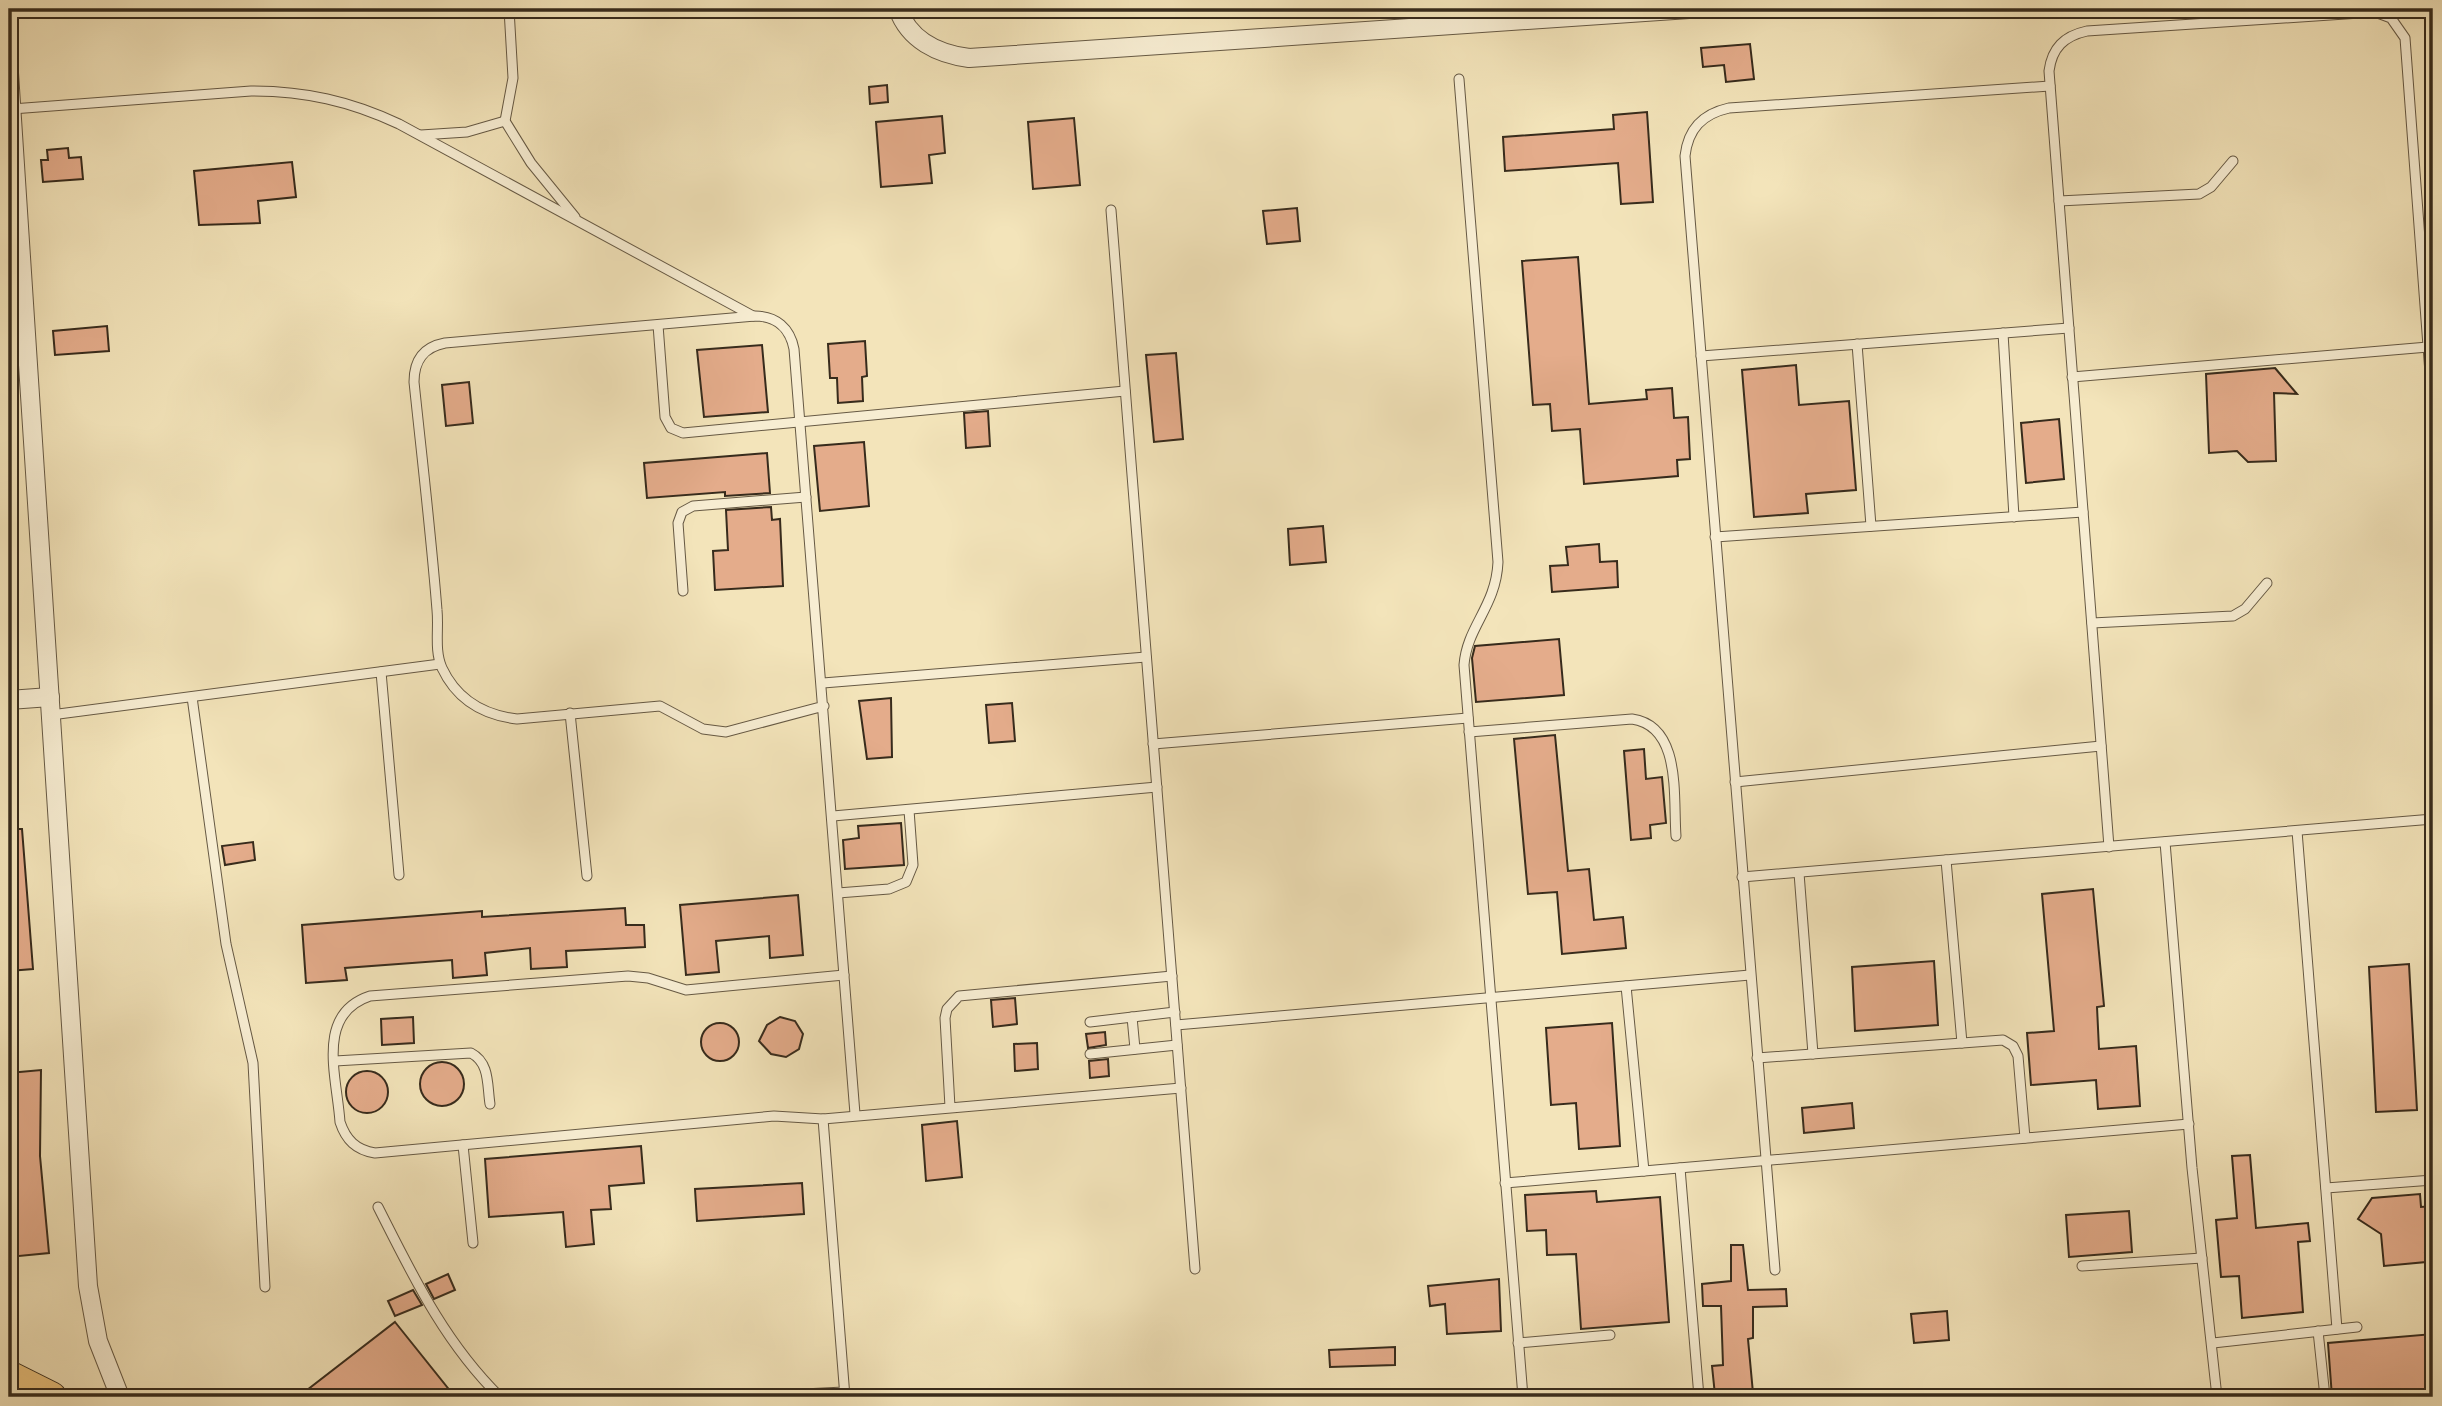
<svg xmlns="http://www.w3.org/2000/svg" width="2442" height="1406" viewBox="0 0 2442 1406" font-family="'IM FELL French Canon',serif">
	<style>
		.building { fill: #e4ac8b; stroke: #372b1c; stroke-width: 2 }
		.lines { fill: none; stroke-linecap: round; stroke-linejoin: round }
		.service-casing { stroke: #665944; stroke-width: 11 }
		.minor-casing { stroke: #665944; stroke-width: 20 }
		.trunk-casing { stroke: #372b1c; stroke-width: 32 }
		.service { stroke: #f7edd2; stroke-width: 9 }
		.minor { stroke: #f7edd2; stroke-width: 18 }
		.trunk { stroke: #eac27d; stroke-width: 30 }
	</style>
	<rect width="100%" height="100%" fill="#f3e4ba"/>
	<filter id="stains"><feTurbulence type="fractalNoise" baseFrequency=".00286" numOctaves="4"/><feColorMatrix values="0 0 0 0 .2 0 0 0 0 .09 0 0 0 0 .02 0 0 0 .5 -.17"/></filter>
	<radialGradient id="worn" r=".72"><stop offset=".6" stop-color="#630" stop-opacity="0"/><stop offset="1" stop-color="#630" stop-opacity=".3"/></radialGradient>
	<!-- building -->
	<g class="building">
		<polygon points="1750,44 1754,79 1726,82 1724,65 1703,67 1701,48"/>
		<polygon points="887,85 888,102 870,104 869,87"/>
		<polygon points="1647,112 1653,202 1621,204 1618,163 1505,171 1503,137 1614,129 1613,115"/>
		<polygon points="942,116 945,153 929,155 932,183 881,187 876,122"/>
		<polygon points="1074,118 1080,185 1033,189 1028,122"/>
		<polygon points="68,148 69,158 81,157 83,179 43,182 41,160 48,160 47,150"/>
		<polygon points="292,162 296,197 258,201 260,223 199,225 194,171"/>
		<polygon points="1297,208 1300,241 1267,244 1263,211"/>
		<polygon points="1578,257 1589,404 1647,399 1646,390 1672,388 1674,418 1688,417 1690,459 1677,460 1678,476 1584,484 1580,429 1552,431 1550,404 1533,405 1522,261"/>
		<polygon points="107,326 109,351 55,355 53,331"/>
		<polygon points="865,341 867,376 862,377 863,401 838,403 837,378 830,378 828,344"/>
		<polygon points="762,345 768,412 704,417 697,350"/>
		<polygon points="1176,353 1183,439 1154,442 1146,355"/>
		<polygon points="1796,365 1799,405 1849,401 1856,490 1806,494 1808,513 1754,517 1742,370"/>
		<polygon points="2275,368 2297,394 2274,393 2276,461 2248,462 2237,451 2209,453 2206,374"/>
		<polygon points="469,382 473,423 446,426 442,385"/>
		<polygon points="988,411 990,446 966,448 964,413"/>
		<polygon points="2059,419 2064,479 2026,483 2021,423"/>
		<polygon points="864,442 869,506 820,511 814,446"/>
		<polygon points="767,453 770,493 725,496 725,492 647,498 644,463"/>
		<polygon points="771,507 772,520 780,519 783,586 715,590 713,551 728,550 726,510"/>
		<polygon points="1323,526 1326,562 1290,565 1288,529"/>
		<polygon points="1599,544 1600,562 1617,561 1618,587 1552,592 1550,566 1568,565 1566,547"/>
		<polygon points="1559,639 1564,695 1476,702 1472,658 1475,646"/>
		<polygon points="891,698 892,757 867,759 859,701"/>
		<polygon points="1012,703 1015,741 989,743 986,705"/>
		<polygon points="1555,735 1568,871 1589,869 1594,920 1623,917 1626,948 1562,954 1557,892 1528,894 1514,739"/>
		<polygon points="1644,749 1646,779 1662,777 1666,823 1650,825 1651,838 1631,840 1624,751"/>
		<polygon points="901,823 904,865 845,869 843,840 859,838 858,826"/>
		<polygon points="9,829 22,829 33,969 9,971"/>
		<polygon points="253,842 255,860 225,865 222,846"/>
		<polygon points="2093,889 2104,1006 2097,1007 2099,1049 2136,1046 2140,1106 2098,1109 2096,1080 2031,1085 2027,1033 2054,1031 2042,894"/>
		<polygon points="798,895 803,955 770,958 769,936 716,941 719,972 686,975 680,905"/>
		<polygon points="625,908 626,925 644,925 645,947 566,951 567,967 531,969 530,948 485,953 487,975 453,978 452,960 345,968 347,980 306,983 302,925 482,911 482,917"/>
		<polygon points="1934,961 1938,1025 1855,1031 1852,967"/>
		<polygon points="2409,964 2417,1110 2376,1112 2369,967"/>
		<polygon points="1015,998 1017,1024 993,1027 991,1000"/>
		<polygon points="413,1017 414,1043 382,1045 381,1019"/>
		<polygon points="780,1017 795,1021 803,1034 799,1049 786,1057 771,1054 759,1041 767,1025"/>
		<circle cx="720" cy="1042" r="19"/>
		<polygon points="1612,1023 1620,1146 1579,1149 1576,1103 1551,1105 1546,1028"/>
		<polygon points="1105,1032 1106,1045 1088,1048 1086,1034"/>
		<polygon points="1037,1043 1038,1069 1015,1071 1014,1044"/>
		<polygon points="1108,1059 1109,1076 1090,1078 1089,1061"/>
		<circle cx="442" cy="1084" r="22"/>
		<polygon points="41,1070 40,1156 49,1253 9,1257 9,1073"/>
		<circle cx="367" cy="1092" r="21"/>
		<polygon points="1852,1103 1854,1128 1804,1133 1802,1108"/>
		<polygon points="957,1121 962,1177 926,1181 922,1125"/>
		<polygon points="641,1146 644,1183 609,1186 611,1209 591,1210 594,1244 566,1247 563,1212 489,1217 485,1159"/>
		<polygon points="2250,1155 2256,1228 2308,1223 2310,1241 2298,1242 2303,1312 2242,1318 2239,1276 2221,1277 2216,1220 2237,1218 2232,1156"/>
		<polygon points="802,1183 804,1214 697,1221 695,1189"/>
		<polygon points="1596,1191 1597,1202 1660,1197 1669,1322 1581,1329 1576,1254 1547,1255 1546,1230 1527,1231 1525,1195"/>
		<polygon points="2420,1194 2421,1207 2433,1206 2433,1252 2425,1253 2426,1262 2384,1266 2381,1234 2358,1219 2372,1198"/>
		<polygon points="2129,1211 2132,1252 2069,1257 2066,1215"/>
		<polygon points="1731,1245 1743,1245 1748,1290 1786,1289 1787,1306 1753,1307 1753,1338 1748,1339 1753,1393 1715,1395 1712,1366 1723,1365 1721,1306 1703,1306 1702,1284 1731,1281"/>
		<polygon points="448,1274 455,1290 434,1299 426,1284"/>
		<polygon points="1499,1279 1501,1331 1447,1334 1445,1304 1430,1306 1428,1286"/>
		<polygon points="413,1290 422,1305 395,1316 388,1301"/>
		<polygon points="1947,1311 1949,1340 1914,1343 1911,1314"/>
		<polygon points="395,1322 455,1397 298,1397"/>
		<polygon points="2433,1334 2433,1397 2332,1397 2328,1343"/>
		<polygon points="1395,1347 1395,1365 1330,1367 1329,1350"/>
	</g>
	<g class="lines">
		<defs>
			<g id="service">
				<polyline points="509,9 513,78 505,121 531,163 575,217"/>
				<path d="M1459,79L1498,562C1496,607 1467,626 1464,665L1523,1397"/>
				<path d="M12,109L251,91C305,91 350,101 399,124L753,316"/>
				<polyline points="421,135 467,132 505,121"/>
				<polyline points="2059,201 2199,194 2211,187 2233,161"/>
				<polyline points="1111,210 1195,1269"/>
				<polyline points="658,325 665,417 671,428 683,433 1125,391"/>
				<polyline points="2003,333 2014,517"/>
				<polyline points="1857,344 1871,526"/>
				<polyline points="1701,356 2069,328"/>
				<polyline points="2072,377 2428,347"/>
				<polyline points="1715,537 2083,512"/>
				<polyline points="683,591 678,523 682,512 693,506 806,497"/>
				<polyline points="2092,623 2233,616 2245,609 2267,583"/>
				<polyline points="381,672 399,875"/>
				<polyline points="823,683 1146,657"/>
				<polyline points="192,697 226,944 253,1063 265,1287"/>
				<path d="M824,706L726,732L703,729L660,706L517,719C483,715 457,700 442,668C434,650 439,629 437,610C431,534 422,458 414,382C414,360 424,347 445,343L755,316C776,316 790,328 794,349L855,1114"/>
				<polyline points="570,713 587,876"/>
				<polyline points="51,715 440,664"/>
				<path d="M1469,732L1632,719C1682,726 1673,797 1676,836"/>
				<polyline points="1153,744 1468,718"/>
				<polyline points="1735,782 2101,746"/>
				<polyline points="833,816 1157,787"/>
				<polyline points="2297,831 2337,1329"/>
				<polyline points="2165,842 2192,1168 2217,1397"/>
				<path d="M2109,847L2049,71C2052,48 2064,36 2087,31L2375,12L2391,18L2405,38L2433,413"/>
				<polyline points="1946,860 1962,1043"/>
				<polyline points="1799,873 1813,1054"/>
				<polyline points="1742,877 2433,819"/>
				<polyline points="838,893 889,889 906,882 913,865 909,810"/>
				<path d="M844,975L686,990L648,978L628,976L370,996C315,1014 337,1077 340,1122C346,1140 356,1150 375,1153L774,1116L823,1119L1181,1088"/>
				<polyline points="1626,986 1644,1171"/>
				<polyline points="1132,1017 1135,1049"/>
				<polyline points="1090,1022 1175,1012"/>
				<polyline points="1176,1025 1750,975"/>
				<polyline points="1090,1054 1177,1045"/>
				<polyline points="1757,1058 2003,1040 2013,1046 2018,1056 2025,1138"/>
				<path d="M335,1061L471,1053C490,1063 487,1085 490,1104"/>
				<polyline points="950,1107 945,1018 947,1009 959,996 1172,976"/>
				<polyline points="823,1119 845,1397"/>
				<polyline points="463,1145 473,1243"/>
				<polyline points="1680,1168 1699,1397"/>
				<polyline points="1505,1183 2189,1124"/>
				<polyline points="2326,1188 2433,1180"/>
				<path d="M378,1207C413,1276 444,1342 500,1397"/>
				<polyline points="2082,1266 2202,1258"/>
				<path d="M1775,1270L1685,156C1688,129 1702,114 1729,108L2050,86"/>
				<polyline points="2318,1331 2325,1397"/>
				<polyline points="1518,1343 1610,1335"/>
				<polyline points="2213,1343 2357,1327"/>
				<polyline points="739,1397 844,1392"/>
			</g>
			<g id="minor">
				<path d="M898,9C909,40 938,54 969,58L1689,9"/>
				<polyline points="9,73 88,1286 98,1341 120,1397"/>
				<polyline points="9,700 50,697"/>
			</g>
			<polyline id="trunk" points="9,1376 51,1397"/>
		</defs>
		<!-- service casing -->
		<use href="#service" class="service-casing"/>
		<!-- minor casing -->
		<use href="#minor" class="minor-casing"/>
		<!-- trunk casing -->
		<use href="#trunk" class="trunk-casing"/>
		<!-- service -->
		<use href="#service" class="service"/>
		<!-- minor -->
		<use href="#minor" class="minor"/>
		<!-- trunk -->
		<use href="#trunk" class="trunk"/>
	</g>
	<!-- margin -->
	<rect width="2442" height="1406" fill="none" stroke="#f3e4ba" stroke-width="35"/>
	<rect x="10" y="10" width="2421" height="1385" fill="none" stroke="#372b1c" stroke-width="3.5"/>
	<rect x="18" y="18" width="2407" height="1371" fill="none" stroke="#372b1c" stroke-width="2"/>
	<rect width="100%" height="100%" filter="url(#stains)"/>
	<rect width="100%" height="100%" fill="url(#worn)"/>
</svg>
